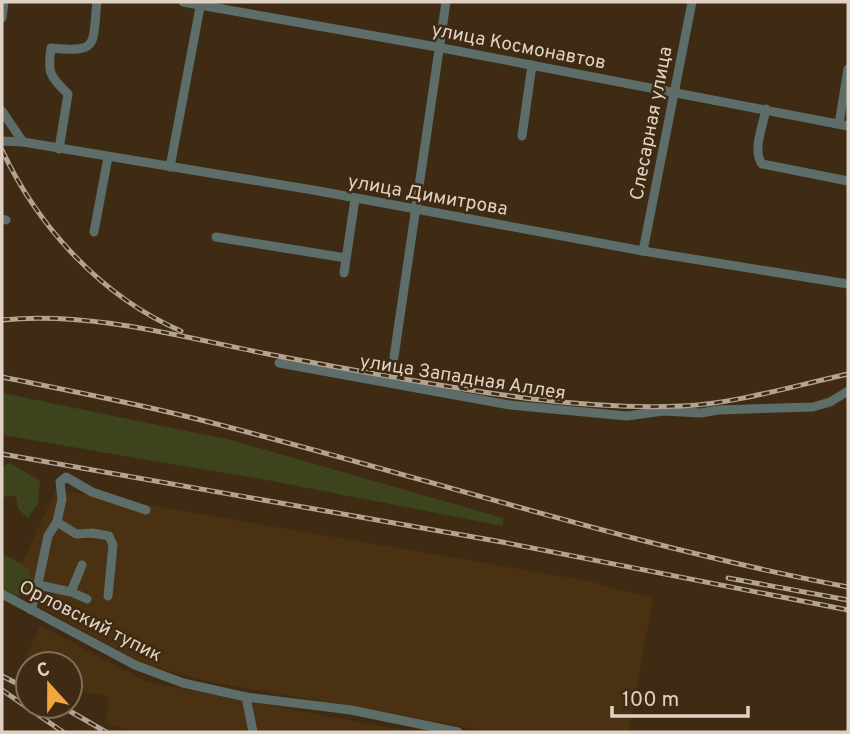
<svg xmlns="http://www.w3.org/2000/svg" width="850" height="734" viewBox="0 0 850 734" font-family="Overpass,sans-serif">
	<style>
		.built { fill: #493112 }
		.green { fill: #3d431c }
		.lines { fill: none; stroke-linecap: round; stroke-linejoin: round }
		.minor { stroke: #5d6d69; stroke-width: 9 }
		.rail-casing { stroke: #b2a392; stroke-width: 5 }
		.rail { stroke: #3f2b13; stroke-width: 2.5; stroke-dasharray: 8; stroke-linecap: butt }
		.labels { text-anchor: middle; stroke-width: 5; stroke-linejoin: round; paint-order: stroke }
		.street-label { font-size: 19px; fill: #dfd2c4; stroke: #3f2b13 }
	</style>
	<rect width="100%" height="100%" fill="#3f2b13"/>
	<!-- built -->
	<g class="built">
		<polygon points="56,489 584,580 653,598 629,730 628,732 493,732 200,680 141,663 30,601 15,580"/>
		<polygon points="40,625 147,682 412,732 141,732 105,724 109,697 70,689 70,664 28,664 28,674 20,671"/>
	</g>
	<!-- green -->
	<g class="green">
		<polygon points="2,393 231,440 503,518 503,526 272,481 2,435"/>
		<polygon points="10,463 40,481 38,503 28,518 18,509 16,496 2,497 2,467"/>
		<polygon points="2,553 28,568 32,580 29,590 16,597 2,589"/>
	</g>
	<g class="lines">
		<!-- minor -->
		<g class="minor">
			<polyline points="183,2 437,47 848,126"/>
			<polyline points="2,18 4,2"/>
			<path d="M766,109C763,126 752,150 762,164L848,181"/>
			<polyline points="2,111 23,142"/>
			<polyline points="839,124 848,69"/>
			<polyline points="522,136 532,65"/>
			<polyline points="2,141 23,142 313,190 643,251 848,284"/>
			<path d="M59,149L68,94C50,76 47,73 51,48C100,53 92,45 97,2"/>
			<polyline points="170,167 201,2"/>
			<polyline points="2,219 6,220"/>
			<polyline points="94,232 108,157"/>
			<polyline points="216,237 346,258"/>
			<polyline points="643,251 692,2"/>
			<polyline points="344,273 355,199"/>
			<polyline points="394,357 446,2"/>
			<polyline points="279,363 510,405 627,416 663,411 701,413 718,410 813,407 830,402 848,391"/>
			<polyline points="57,522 62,499 60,482 66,477 92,492 146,510"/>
			<polyline points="37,588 48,536 57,522 76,534 92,533 109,536 113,545 108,596"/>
			<polyline points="71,592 87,599"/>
			<polyline points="2,594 135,665 183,683 246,697 351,710 458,732"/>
			<polyline points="31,610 37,588 43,586 71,592 82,565"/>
			<polyline points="246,697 253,732"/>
		</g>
		<defs>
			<g id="rail">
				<path d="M2,150C38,227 102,297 181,331"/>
				<path d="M2,320C91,311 181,337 268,354C313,363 359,371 404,379C496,395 588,410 682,406C734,404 797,385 848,374"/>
				<path d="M2,377C66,390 130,402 193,418C412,473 626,545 848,587"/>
				<polyline points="2,454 502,542 848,610"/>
				<polyline points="728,578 848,600"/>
				<polyline points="2,676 28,689"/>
				<polyline points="2,690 63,732"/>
				<polyline points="61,706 106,732"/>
			</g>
		</defs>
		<!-- rail casing -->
		<use href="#rail" class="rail-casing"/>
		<!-- rail -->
		<use href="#rail" class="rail"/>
	</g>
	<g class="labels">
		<!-- street labels -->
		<g class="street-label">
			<text transform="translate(519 45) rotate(11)" y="7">улица Космонавтов</text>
			<text transform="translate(650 123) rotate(-79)" y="7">Слесарная улица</text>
			<text transform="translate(428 194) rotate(10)" y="7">улица Димитрова</text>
			<text transform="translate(463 376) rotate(9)" y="7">улица Западная Аллея</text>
			<text transform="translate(91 620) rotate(27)" y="7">Орловский тупик</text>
		</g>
	</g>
	<!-- border -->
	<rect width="850" height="734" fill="none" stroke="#dfd2c4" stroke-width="7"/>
	<!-- north arrow -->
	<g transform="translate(49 685) rotate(339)"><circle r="33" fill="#3f2b13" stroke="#7f6e5a" stroke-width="2"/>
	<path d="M0-5L12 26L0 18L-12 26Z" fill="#efa73e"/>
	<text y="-10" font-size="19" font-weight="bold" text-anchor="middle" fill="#dfd2c4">С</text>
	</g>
	<!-- scale -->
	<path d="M612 706v10h136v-10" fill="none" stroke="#dfd2c4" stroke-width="3.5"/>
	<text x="622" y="706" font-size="21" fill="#dfd2c4" stroke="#3f2b13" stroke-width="5" paint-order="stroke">100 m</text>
</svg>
